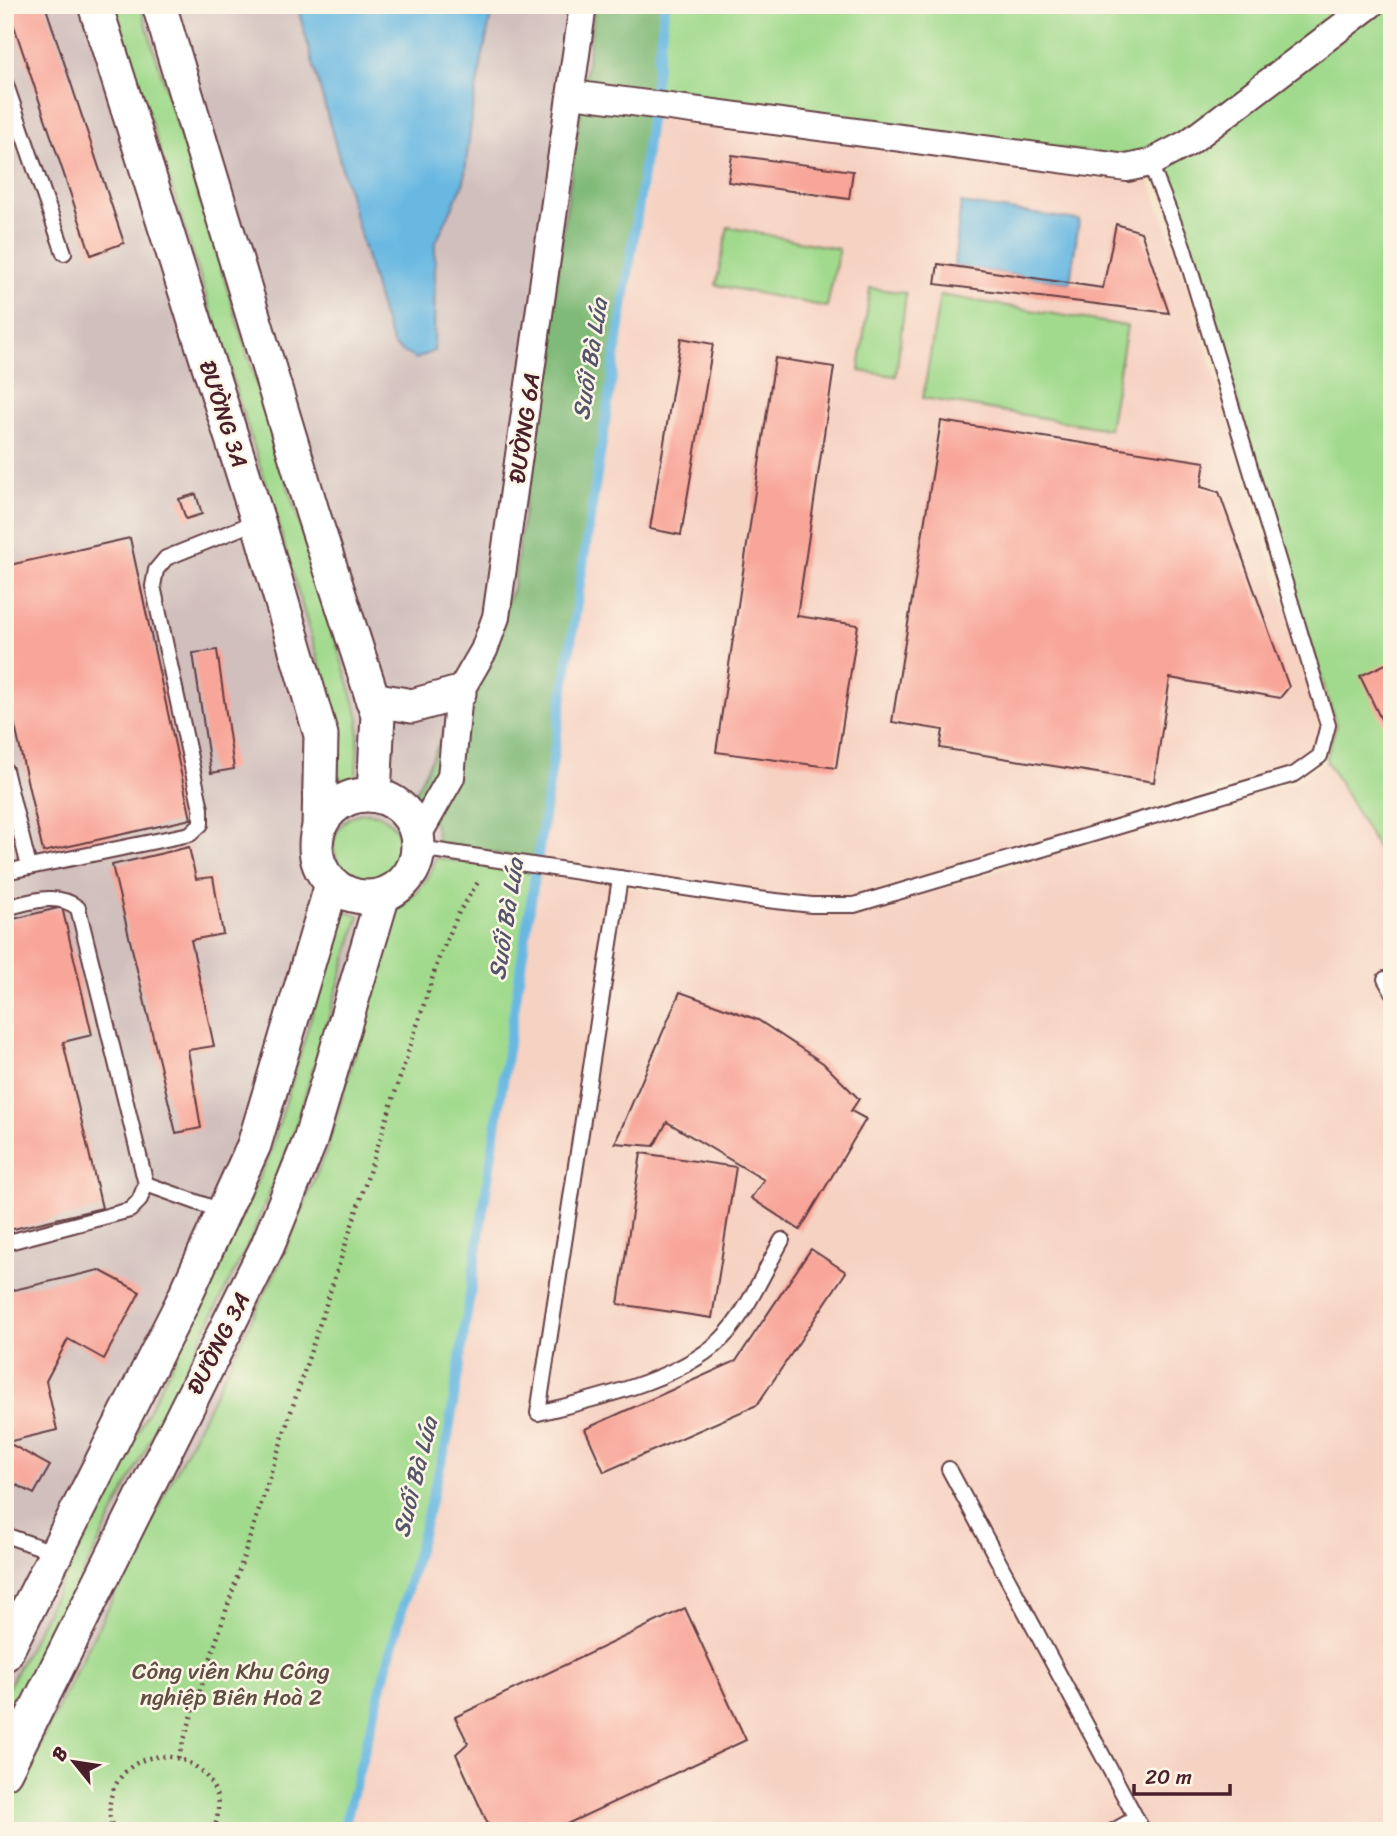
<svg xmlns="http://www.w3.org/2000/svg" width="1397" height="1836" viewBox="0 0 1397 1836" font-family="Sriracha,sans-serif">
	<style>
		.built { fill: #f6d2c3 }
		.industrial { fill: #d1bfbd }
		.green { fill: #a1da8d; stroke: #767c5c; stroke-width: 2 }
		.forest { fill: #80ba78; stroke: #656c52; stroke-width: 2 }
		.water { fill: #67b8e2; stroke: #586c86; stroke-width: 2 }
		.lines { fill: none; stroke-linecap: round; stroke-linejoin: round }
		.stream { stroke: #67b8e2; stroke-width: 10 }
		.building { fill: #f8a699 }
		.service-casing { stroke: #643c43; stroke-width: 18 }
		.minor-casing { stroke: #643c43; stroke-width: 30 }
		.tertiary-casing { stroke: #643c43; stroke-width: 37 }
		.path { stroke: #643c43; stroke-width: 4.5; stroke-dasharray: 2 5; stroke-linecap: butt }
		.service { stroke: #fff; stroke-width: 14 }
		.minor { stroke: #fff; stroke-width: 26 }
		.tertiary { stroke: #fff; stroke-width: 33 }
		.labels { text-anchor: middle; stroke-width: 5; stroke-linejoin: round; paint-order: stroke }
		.street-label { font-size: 23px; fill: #4a1f2b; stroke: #fcf5e5 }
		.park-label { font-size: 23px; fill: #604e44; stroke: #fcf5e5 }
		.water-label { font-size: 24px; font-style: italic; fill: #54556b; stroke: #fcf5e5 }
	</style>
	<rect width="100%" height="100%" fill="#fcf5e5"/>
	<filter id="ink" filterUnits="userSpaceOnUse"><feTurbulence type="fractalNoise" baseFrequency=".0143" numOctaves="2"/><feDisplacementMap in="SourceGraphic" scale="14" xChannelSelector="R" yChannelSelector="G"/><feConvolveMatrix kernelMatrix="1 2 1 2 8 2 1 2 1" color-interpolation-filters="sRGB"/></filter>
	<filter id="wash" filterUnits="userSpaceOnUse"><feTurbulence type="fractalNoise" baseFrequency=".00686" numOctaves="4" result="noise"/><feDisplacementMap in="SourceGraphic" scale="28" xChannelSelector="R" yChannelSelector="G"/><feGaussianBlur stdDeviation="1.57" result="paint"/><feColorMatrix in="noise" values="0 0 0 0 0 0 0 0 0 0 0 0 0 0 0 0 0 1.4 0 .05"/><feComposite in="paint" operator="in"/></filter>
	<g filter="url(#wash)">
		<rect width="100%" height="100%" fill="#f4e3c8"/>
		<!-- built -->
		<g class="built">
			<polygon points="650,117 1100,179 1127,179 1147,176 1178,256 1321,725 1314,752 1290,769 853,897 809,898 740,889 539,860"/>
			<polygon points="1326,760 1377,848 1392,841 1392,1831 343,1831 448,1437 536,873 760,907 855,914 1298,781"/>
		</g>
		<!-- industrial -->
		<polygon class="industrial" points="5,5 665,5 640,197 536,873 436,858 431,875 419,893 398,908 327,1149 281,1261 5,1814"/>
		<!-- green -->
		<g class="green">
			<polygon points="114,5 140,5 359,718 356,776 337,783 339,731 274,510"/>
			<polygon points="665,5 1392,5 1392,841 1378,849 1326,760 1336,725 1189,242 1161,171 1125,157 653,94"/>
			<polygon points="728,227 839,249 827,307 716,285"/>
			<polygon points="870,288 906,293 896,376 859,371"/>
			<polygon points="940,295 1127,326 1109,429 923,398"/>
			<circle cx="367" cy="846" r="33"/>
			<path d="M436,858L536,873L448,1437L343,1831H5V1814L281,1261L327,1149L398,908C418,894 429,882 436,858Z"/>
			<polygon points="343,911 359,916 293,1135 250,1240 5,1730 5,1694 198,1313 271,1151"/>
		</g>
		<!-- forest -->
		<path class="forest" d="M595,5H665L640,197L539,860L437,844C438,825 428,807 414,795L513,589Z"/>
		<!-- water -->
		<g class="water">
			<polygon points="297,5 493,5 473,105 464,182 435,244 434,351 416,359 394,346 383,317"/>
			<polygon points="961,203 1079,220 1070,283 954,266"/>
		</g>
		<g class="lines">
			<!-- stream -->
			<polyline class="stream" points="343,1831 448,1437 640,197 665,5"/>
		</g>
		<g id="blocks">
			<!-- building -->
			<g class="building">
				<polygon points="7,5 45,5 124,243 91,255"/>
				<polygon points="732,155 853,171 849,199 728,182"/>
				<polygon points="1116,224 1141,232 1169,313 935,284 938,264 1103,288"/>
				<polygon points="681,338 713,344 681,535 650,529"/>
				<polygon points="775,358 834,367 797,616 858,625 836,768 716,752"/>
				<polygon points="941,421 1205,462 1201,487 1219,492 1289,687 1280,698 1170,678 1154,782 940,748 943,730 892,722"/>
				<polygon points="196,494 202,514 186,519 179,499"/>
				<polygon points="130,538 191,819 43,852 5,681 5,566"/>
				<polygon points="217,650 234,769 211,773 193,653"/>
				<polygon points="1392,661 1392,742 1360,676"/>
				<polygon points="189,847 196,879 213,877 223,934 191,940 214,1046 188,1050 201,1128 176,1133 112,865"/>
				<polygon points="62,907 92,1035 63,1042 102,1208 5,1231 5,921"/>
				<polygon points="680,992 758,1020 823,1063 859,1099 851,1111 866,1119 800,1230 751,1198 764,1180 667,1122 654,1146 615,1143"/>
				<polygon points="641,1153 736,1167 712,1318 618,1304"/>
				<polygon points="811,1249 846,1272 757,1405 604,1472 585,1429 736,1361"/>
				<polygon points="99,1270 140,1292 104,1359 68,1339 46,1381 57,1430 7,1442 50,1466 34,1494 17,1485 8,1503 5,1501 5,1292"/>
				<polygon points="685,1608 746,1740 552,1831 491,1831 456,1754 468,1743 455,1717"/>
			</g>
		</g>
	</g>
	<g filter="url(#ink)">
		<use href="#blocks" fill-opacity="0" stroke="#643c43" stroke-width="2"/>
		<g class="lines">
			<defs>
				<g id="service">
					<polyline points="5,82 64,253"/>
					<polyline points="5,770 29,867"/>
					<polyline points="419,848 758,899 812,905 854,905 1295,774 1320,756 1328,725 1183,246 1150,163"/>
					<polyline points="5,872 190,834 201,824 201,809 153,586 156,570 166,558 258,521"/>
					<path d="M620,878L538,1413C594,1399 690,1378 728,1332C749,1307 766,1268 782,1240"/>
					<path d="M5,908C30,902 57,891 78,908L146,1184L139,1201L130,1210L5,1243"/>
					<polyline points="1385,979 1392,991"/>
					<polyline points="146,1184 224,1212"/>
					<polyline points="949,1469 1143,1831"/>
					<polyline points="5,1535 56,1553"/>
					<polyline points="1113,1831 1136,1818"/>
				</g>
				<g id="minor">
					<polyline points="572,94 1127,168 1150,163 1188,143 1370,5"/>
					<polyline points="418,835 451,777 459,693 484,650 496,617 583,5"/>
				</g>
				<g id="tertiary">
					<polyline points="95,5 258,521 321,735 319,828"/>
					<polyline points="159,5 312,511 378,715 374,795"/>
					<polyline points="372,699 412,706 459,693"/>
					<circle cx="367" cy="846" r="51"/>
					<polyline points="5,1654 181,1305 254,1145 332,884"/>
					<polyline points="5,1772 267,1247 310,1141 383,895"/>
				</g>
			</defs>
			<!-- service casing -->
			<use href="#service" class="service-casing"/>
			<!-- minor casing -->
			<use href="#minor" class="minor-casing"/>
			<!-- tertiary casing -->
			<use href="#tertiary" class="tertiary-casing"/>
			<!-- path -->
			<g class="path">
				<polyline points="178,1758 439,958 459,912 480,879"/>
				<path d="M114,1831C108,1817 108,1802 114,1788C146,1724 241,1767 213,1831"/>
			</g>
			<!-- service -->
			<use href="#service" class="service"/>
			<!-- minor -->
			<use href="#minor" class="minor"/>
			<!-- tertiary -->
			<use href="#tertiary" class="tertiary"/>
		</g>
	</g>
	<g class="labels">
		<!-- street labels -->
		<g class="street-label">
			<text transform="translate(224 414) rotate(72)" y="8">ĐƯỜNG 3A</text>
			<text transform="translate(524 428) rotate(-82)" y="8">ĐƯỜNG 6A</text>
			<text transform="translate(218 1343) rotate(-63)" y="8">ĐƯỜNG 3A</text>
		</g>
		<!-- park labels -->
		<g class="park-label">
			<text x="231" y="1679">Công viên Khu Công<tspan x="231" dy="26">nghiệp Biên Hoà 2</tspan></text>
		</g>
		<!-- water labels -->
		<g class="water-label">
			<text transform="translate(590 359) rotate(-81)" y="8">Suối Bà Lúa</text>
			<text transform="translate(506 919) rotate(-81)" y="8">Suối Bà Lúa</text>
			<text transform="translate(415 1477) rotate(-76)" y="8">Suối Bà Lúa</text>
		</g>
	</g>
	<!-- margin -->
	<rect width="1397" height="1836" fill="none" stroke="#fcf5e5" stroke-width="28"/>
	<!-- north arrow -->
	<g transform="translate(74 1762) rotate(300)" stroke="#fcf5e5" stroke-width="5" paint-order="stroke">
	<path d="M0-5L12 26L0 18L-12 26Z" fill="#4a1f2b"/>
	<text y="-10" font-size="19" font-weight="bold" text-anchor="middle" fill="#4a1f2b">B</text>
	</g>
	<!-- scale -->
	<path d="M1134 1784v10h96v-10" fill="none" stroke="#4a1f2b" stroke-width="3.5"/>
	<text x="1145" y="1784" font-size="21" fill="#4a1f2b" stroke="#fcf5e5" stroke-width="5" paint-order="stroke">20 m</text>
</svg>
